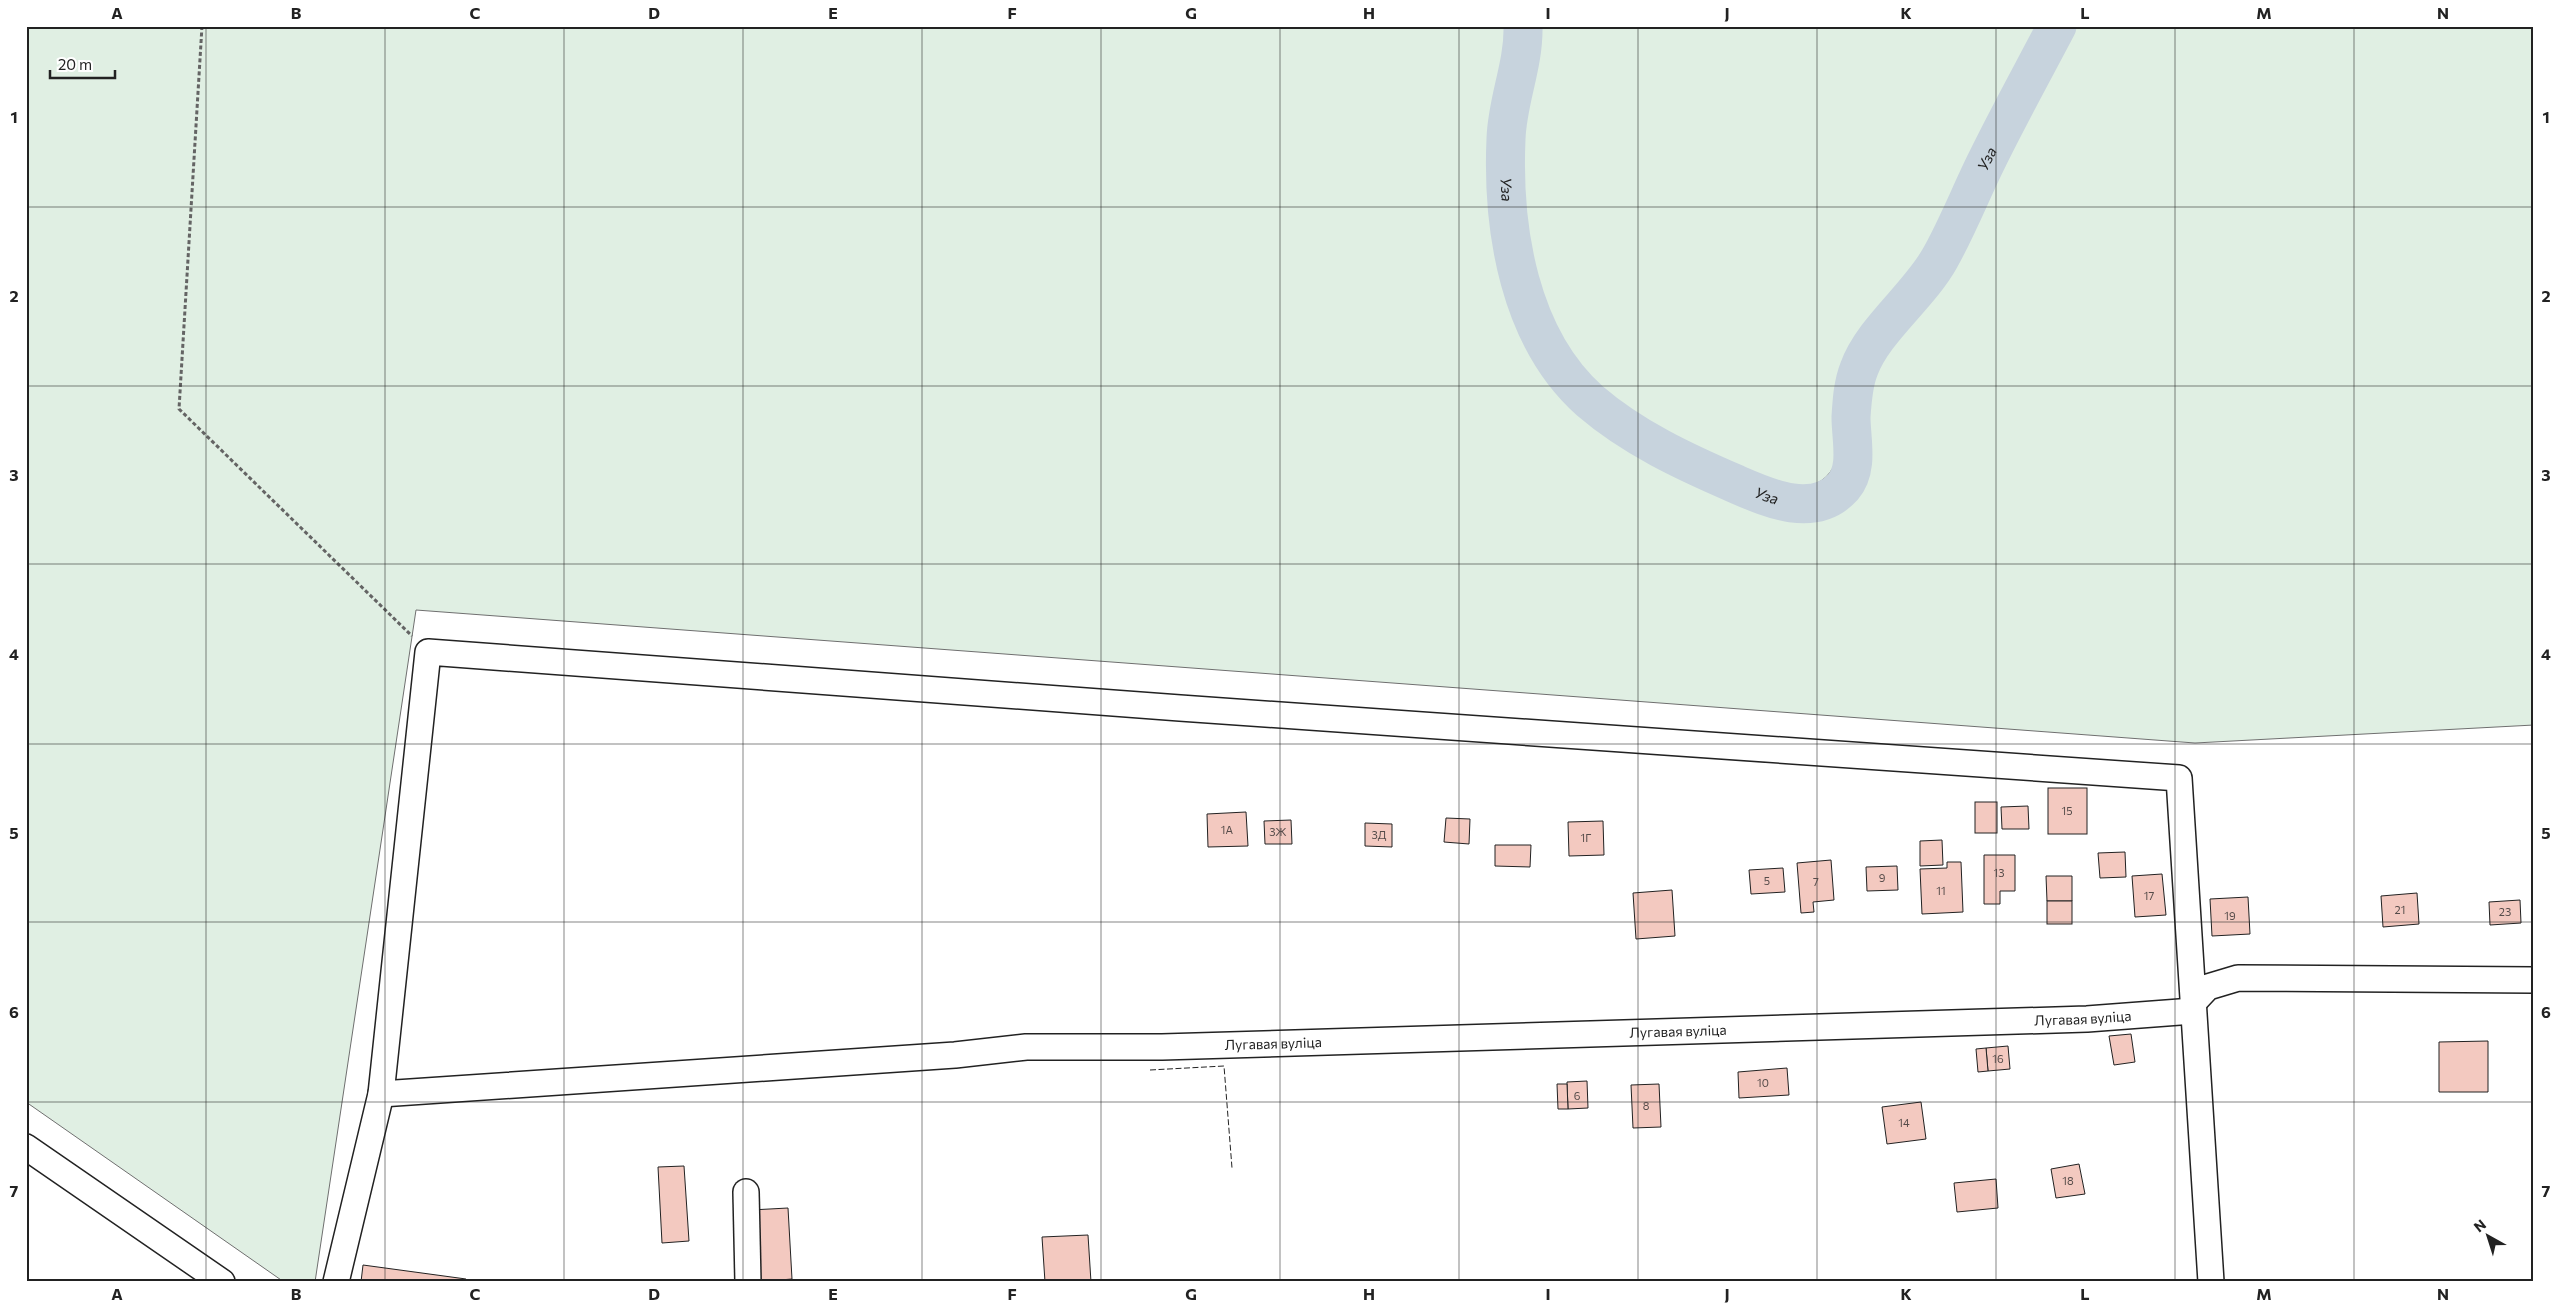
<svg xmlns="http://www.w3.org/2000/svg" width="2560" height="1308" viewBox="0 0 2560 1308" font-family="Commissioner,sans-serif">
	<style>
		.green { fill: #e0efe3; stroke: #6f6f6f }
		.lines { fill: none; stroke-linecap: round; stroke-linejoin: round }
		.river { stroke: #c7d3dd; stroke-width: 39 }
		.building { fill: #f3c9c0; stroke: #222 }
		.minor-casing { stroke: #222; stroke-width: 28 }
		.path { stroke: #646464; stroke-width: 3; stroke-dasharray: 4 2.5; stroke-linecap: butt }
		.minor { stroke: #fff; stroke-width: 25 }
		.fence { stroke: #222; stroke-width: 1; stroke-dasharray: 6 2.5; stroke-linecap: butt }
		.grid { fill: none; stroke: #222; stroke-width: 1; stroke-opacity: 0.55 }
		.labels { text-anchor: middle; stroke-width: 4; stroke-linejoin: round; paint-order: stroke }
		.number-label { font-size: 11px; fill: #564c4a }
		.street-label { font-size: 14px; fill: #222; stroke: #fff }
		.water-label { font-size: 15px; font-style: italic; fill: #222; stroke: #fff }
		.neatline { fill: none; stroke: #222; stroke-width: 2 }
		.grid-label { font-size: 16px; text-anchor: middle; font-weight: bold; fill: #222 }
	</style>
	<rect width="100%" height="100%" fill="#fff"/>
	<!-- green -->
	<g class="green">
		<path d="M26,26H1512C1513,43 1508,59 1505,75C1500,100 1495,125 1494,150C1490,226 1501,293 1540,359C1553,381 1567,402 1587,418C1628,452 1686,477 1735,498C1770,512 1821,532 1851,498C1884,463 1855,412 1873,372C1890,334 1925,306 1946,270C1968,232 1984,192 2003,152C2024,109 2049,68 2072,26H2534V725L2195,743L416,610L315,1282H284L26,1102Z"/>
		<path d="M1532,26H2040C2018,69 1994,111 1973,154C1959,182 1949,211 1933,237C1926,249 1920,261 1912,272C1890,304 1862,330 1846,366C1831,399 1852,452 1826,477C1799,502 1751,476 1724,463C1681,443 1635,422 1600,390C1539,335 1515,244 1518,164C1521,118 1532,73 1532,26Z"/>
	</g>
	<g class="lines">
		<!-- river -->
		<path class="river" id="s1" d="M1523,26C1524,65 1507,101 1506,139C1502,229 1519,338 1590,401C1633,438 1685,462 1736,484C1768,498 1814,519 1843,487C1859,468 1851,440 1851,417C1852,401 1853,384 1859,369C1873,330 1919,296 1940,258C1958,226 1971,192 1987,160C2009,115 2034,70 2057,26"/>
	</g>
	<!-- building -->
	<g class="building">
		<rect x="2048" y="788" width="39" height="46"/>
		<rect x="1975" y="802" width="22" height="31"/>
		<polygon points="2028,806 2029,829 2002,829 2001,807"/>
		<polygon points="1246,812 1248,846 1208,847 1207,814"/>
		<polygon points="1446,818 1470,819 1469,844 1444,842"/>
		<polygon points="1291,820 1292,844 1265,844 1264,821"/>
		<polygon points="1603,821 1604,855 1569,856 1568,822"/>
		<polygon points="1365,823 1392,824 1392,847 1365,846"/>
		<polygon points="1942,840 1943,865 1920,866 1920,841"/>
		<polygon points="1495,845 1531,845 1530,867 1495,866"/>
		<polygon points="2125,852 2126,877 2100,878 2098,853"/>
		<polygon points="1984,855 2015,855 2015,891 2000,891 2000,904 1984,904"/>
		<polygon points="1831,860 1834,900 1813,902 1814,912 1801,913 1797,863"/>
		<polygon points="1947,862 1961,862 1963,912 1922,914 1920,869 1947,868"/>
		<polygon points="1897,866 1898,890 1867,891 1866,867"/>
		<polygon points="1783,868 1785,892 1751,894 1749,870"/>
		<polygon points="2162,874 2166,915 2135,917 2132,876"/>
		<polygon points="2046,876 2072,876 2072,901 2047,901"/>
		<polygon points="1672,890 1675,936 1636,939 1633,893"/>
		<polygon points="2417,893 2419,924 2383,927 2381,896"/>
		<polygon points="2248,897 2250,934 2212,936 2210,899"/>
		<polygon points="2520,900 2521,923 2490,925 2489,902"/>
		<rect x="2047" y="901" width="25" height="23"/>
		<polygon points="2131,1034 2135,1062 2114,1065 2109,1036"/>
		<polygon points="2488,1041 2488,1092 2439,1092 2439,1042"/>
		<polygon points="2008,1046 2010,1069 1988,1071 1986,1048"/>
		<polygon points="1986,1048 1988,1071 1978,1072 1976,1049"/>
		<polygon points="1787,1068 1789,1095 1739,1098 1738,1072"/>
		<polygon points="1587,1081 1588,1108 1568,1109 1567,1082"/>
		<polygon points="1557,1084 1567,1084 1568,1109 1558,1109"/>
		<polygon points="1659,1084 1661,1127 1633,1128 1631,1085"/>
		<polygon points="1921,1102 1926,1139 1887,1144 1882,1107"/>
		<polygon points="2079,1164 2085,1194 2056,1198 2051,1169"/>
		<polygon points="684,1166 689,1241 662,1243 658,1167"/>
		<polygon points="1996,1179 1998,1208 1957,1212 1954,1183"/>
		<polygon points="788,1208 792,1279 756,1282 751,1210"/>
		<polygon points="1088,1235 1091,1282 1045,1282 1042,1237"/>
		<polygon points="363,1265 466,1279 466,1282 361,1282"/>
	</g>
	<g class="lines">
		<defs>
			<g id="minor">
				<polyline points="2193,1003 2208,987 2238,978 2534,980"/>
				<path id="s2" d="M381,1094L955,1055L1026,1047H1162L2087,1019L2193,1011"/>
				<polyline points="26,1147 222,1282"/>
				<polyline points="746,1192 748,1282"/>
				<polyline points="336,1282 381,1094 428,652 1180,708 2179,778 2211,1282"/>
			</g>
		</defs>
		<!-- minor casing -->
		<use href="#minor" class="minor-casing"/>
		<!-- path -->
		<polyline class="path" points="202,26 179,409 412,636"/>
		<!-- minor -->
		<use href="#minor" class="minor"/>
		<!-- fence -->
		<polyline class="fence" points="1150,1070 1224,1066 1232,1168"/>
	</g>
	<!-- grid -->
	<path class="grid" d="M206,26V1282M385,26V1282M564,26V1282M743,26V1282M922,26V1282M1101,26V1282M1280,26V1282M1459,26V1282M1638,26V1282M1817,26V1282M1996,26V1282M2175,26V1282M2354,26V1282M26,207H2534M26,386H2534M26,564H2534M26,744H2534M26,922H2534M26,1102H2534"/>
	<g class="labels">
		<!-- number labels -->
		<g class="number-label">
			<text x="2067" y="815">15</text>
			<text x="1227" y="834">1А</text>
			<text x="1278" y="836">3Ж</text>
			<text x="1379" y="839">3Д</text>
			<text x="1586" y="842">1Г</text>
			<text x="1999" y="877">13</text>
			<text x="1882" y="882">9</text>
			<text x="1767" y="885">5</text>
			<text x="1816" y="886">7</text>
			<text x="1941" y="895">11</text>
			<text x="2149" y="900">17</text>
			<text x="2400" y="914">21</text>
			<text x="2505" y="916">23</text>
			<text x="2230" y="920">19</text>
			<text x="1998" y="1063">16</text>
			<text x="1763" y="1087">10</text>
			<text x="1577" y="1100">6</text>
			<text x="1646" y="1110">8</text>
			<text x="1904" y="1127">14</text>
			<text x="2068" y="1185">18</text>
		</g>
		<!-- street labels -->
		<g class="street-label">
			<text dy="5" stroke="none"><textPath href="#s2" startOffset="1704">Лугавая вуліца</textPath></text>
			<text dy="5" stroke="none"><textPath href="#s2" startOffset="1299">Лугавая вуліца</textPath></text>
			<text dy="5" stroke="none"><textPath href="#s2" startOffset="894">Лугавая вуліца</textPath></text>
		</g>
		<!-- water labels -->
		<g class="water-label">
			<text dy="5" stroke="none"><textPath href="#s1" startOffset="1051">Уза</textPath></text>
			<text dy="5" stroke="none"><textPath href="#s1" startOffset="165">Уза</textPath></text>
			<text dy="5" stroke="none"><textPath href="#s1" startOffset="600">Уза</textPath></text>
		</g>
	</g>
	<!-- border -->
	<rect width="2560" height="1308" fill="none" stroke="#ffffff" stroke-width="55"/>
	<!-- north arrow -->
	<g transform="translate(2488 1236) rotate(321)" stroke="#ffffff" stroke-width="4" paint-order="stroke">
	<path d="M0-4L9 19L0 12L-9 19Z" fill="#222222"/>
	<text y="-8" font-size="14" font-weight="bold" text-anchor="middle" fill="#222222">N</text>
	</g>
	<!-- scale -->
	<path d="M50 70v8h65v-8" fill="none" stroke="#222222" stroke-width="2.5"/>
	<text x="58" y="70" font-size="15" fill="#222222" stroke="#ffffff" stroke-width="4" paint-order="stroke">20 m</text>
	<rect x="28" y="28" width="2504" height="1252" class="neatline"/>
	<g class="grid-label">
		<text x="117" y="19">A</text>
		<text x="296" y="19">B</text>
		<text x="475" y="19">C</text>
		<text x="654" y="19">D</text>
		<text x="833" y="19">E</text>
		<text x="1012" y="19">F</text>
		<text x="1191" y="19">G</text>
		<text x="1369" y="19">H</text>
		<text x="1548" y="19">I</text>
		<text x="1727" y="19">J</text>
		<text x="1906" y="19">K</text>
		<text x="2085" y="19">L</text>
		<text x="2264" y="19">M</text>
		<text x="2443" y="19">N</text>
		<text x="14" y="123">1</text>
		<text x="2546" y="123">1</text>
		<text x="14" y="302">2</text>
		<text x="2546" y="302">2</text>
		<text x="14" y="481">3</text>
		<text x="2546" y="481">3</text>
		<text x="14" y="660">4</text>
		<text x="2546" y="660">4</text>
		<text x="14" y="839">5</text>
		<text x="2546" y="839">5</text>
		<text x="14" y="1018">6</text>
		<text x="2546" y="1018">6</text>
		<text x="14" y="1197">7</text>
		<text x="2546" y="1197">7</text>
		<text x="117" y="1300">A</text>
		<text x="296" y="1300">B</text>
		<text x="475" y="1300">C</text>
		<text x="654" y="1300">D</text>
		<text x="833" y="1300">E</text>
		<text x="1012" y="1300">F</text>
		<text x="1191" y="1300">G</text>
		<text x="1369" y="1300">H</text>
		<text x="1548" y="1300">I</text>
		<text x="1727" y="1300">J</text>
		<text x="1906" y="1300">K</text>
		<text x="2085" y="1300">L</text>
		<text x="2264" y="1300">M</text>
		<text x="2443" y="1300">N</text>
	</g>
</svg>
